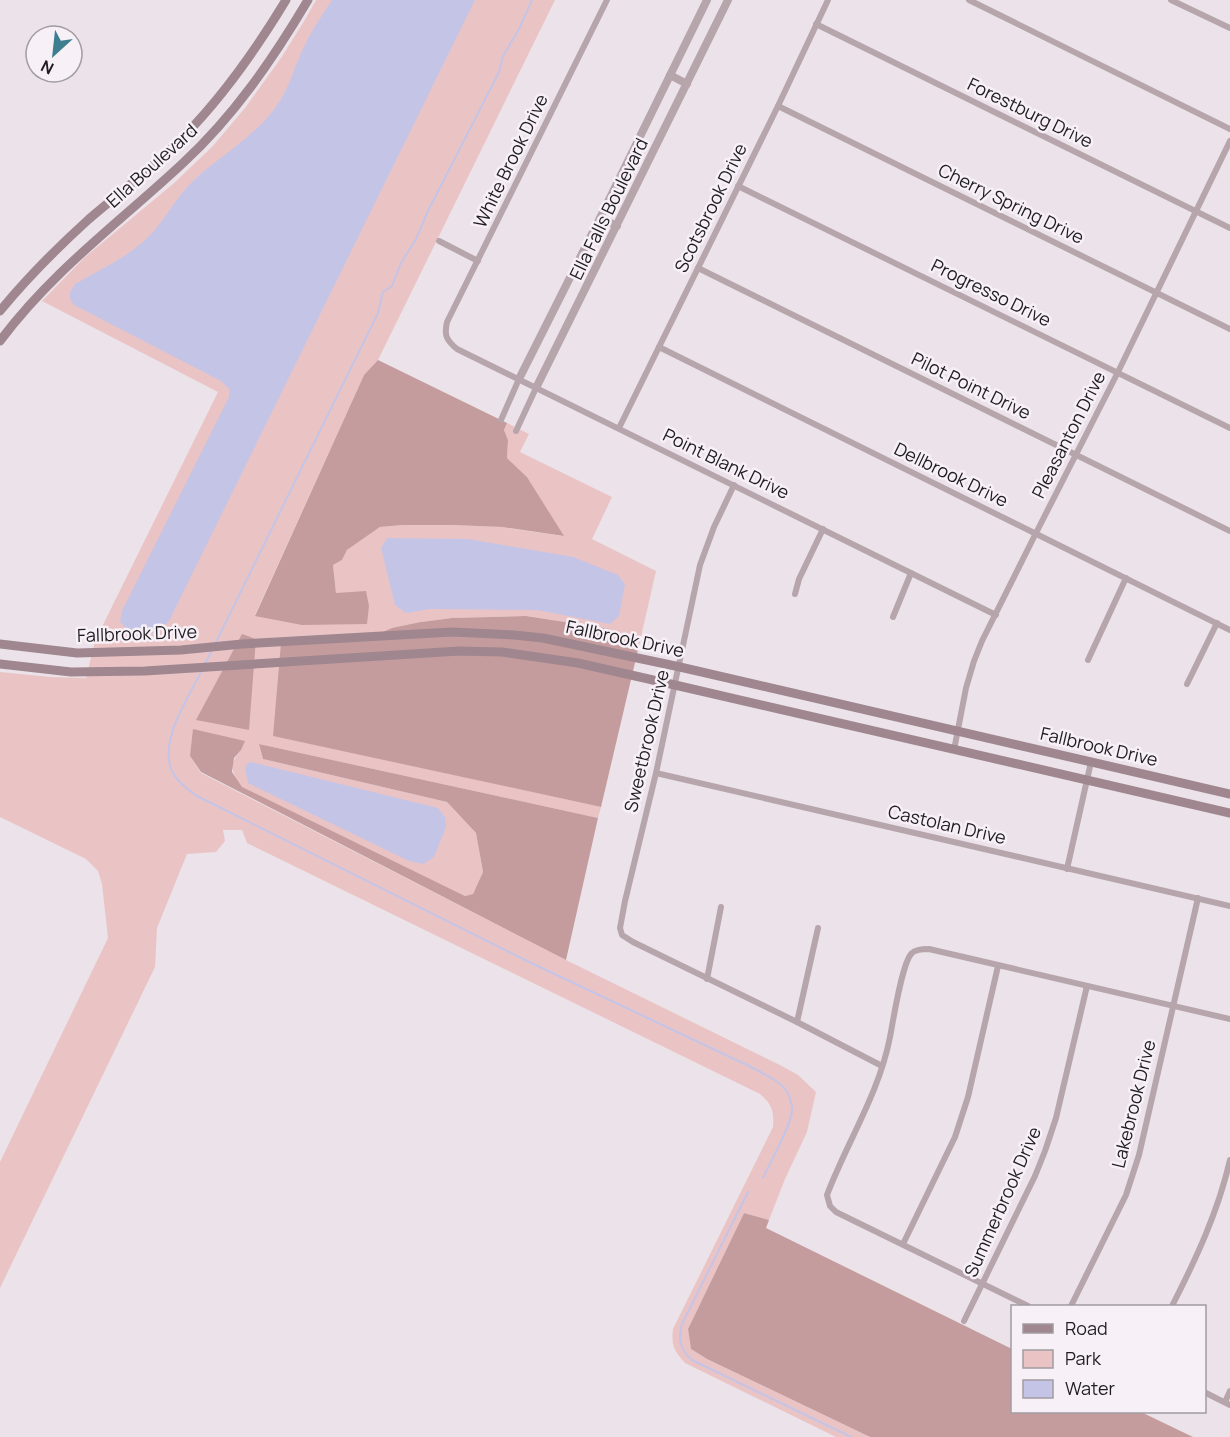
<svg xmlns="http://www.w3.org/2000/svg" width="1230" height="1437" viewBox="0 0 1230 1437" font-family="Manrope,sans-serif">
	<style>
		.green { fill: #eac4c5 }
		.forest { fill: #c59c9d }
		.water { fill: #c4c4e7 }
		.lines { fill: none; stroke-linecap: round; stroke-linejoin: round }
		.stream { stroke: #c4c4e7; stroke-width: 2 }
		.minor { stroke: #b7a5ac; stroke-width: 6 }
		.tertiary { stroke: #b7a5ac; stroke-width: 8 }
		.secondary { stroke: #9f868f; stroke-width: 9 }
		.labels { text-anchor: middle; stroke-width: 5; stroke-linejoin: round; paint-order: stroke }
		.street-label { font-size: 18px; fill: #1f1d1f; stroke: #f8f0f7 }
	</style>
	<rect width="100%" height="100%" fill="#ebe3e9"/>
	<!-- green -->
	<path class="green" d="M316,0H555L378,360L364,375L255,615L336,593L333,565L342,560L347,550L380,527L403,525H453L502,527L563,536L527,477L507,458L508,440L504,430L507,423L529,434L520,452L612,497L592,539L656,571L638,650L609,643L611,629L526,616L452,618L421,622L273,735L601,807L598,818L259,744L263,759L447,802L476,833L483,872L473,894L465,896L241,787C232,772 228,765 241,750L190,756L201,773L566,960L780,1065L798,1075L816,1092L807,1132L785,1179L769,1220L744,1213L688,1329L691,1349L707,1359L870,1437H836L685,1363C674,1351 671,1345 673,1329L773,1127C774,1110 772,1105 760,1094L247,843L242,830H223L225,841L216,852L187,854L157,928L155,967L0,1288V1162L108,938L102,884L98,871L86,859L0,817V672L51,677L86,678L95,641L218,392L42,301L85,257L173,184L212,147L245,108L281,58L306,18Z"/>
	<!-- forest -->
	<g class="forest">
		<polygon points="378,360 507,423 504,430 508,440 507,458 527,477 564,536 502,527 453,525 403,525 380,527 347,550 342,560 333,565 336,593 366,591 369,606 367,624 302,625 255,616 364,375"/>
		<polygon points="526,616 611,629 609,643 638,650 601,807 273,736 281,643 363,641 392,628 421,622 452,618"/>
		<polygon points="242,634 256,639 249,730 196,720"/>
		<polygon points="193,729 245,741 241,750 234,758 232,772 242,787 465,896 473,894 483,872 476,833 447,802 263,759 259,744 598,818 566,960 201,772 190,756"/>
		<polygon points="744,1213 769,1220 766,1228 1012,1349 1012,1412 1141,1412 1193,1437 870,1437 707,1359 691,1349 688,1329"/>
	</g>
	<!-- water -->
	<g class="water">
		<path d="M332,0H475L169,621L157,633L145,634L127,629L120,622L122,611L229,397V389L221,381L74,305L70,299V292L75,284C101,269 131,256 151,234C167,217 176,197 193,181C222,154 258,135 280,101C291,83 296,61 306,43C313,28 323,14 332,0Z"/>
		<polygon points="387,538 468,539 573,557 618,575 625,584 619,616 610,624 537,610 430,609 406,613 395,605 381,548"/>
		<polygon points="251,762 438,808 445,817 446,827 434,857 423,864 409,861 248,783 245,768 247,764"/>
	</g>
	<g class="lines">
		<!-- stream -->
		<g class="stream">
			<polyline points="216,642 378,313 383,292 392,286 401,263 416,239 428,211 499,72 503,56 519,29 532,0"/>
			<polyline points="205,664 212,650"/>
			<path d="M201,672C188,698 157,744 173,773C178,783 188,790 197,796L527,961L749,1066C760,1072 781,1081 787,1092C790,1097 792,1104 792,1110C792,1124 770,1163 763,1178"/>
			<path d="M748,1192L682,1324C678,1339 680,1350 692,1360L851,1437"/>
		</g>
		<!-- minor -->
		<g class="minor">
			<path d="M607,0L447,322C444,335 446,340 457,349L996,615"/>
			<polyline points="969,0 1230,129"/>
			<polyline points="1171,0 1230,28"/>
			<polyline points="816,24 1230,228"/>
			<polyline points="778,106 1230,329"/>
			<polyline points="738,186 1230,428"/>
			<polyline points="439,241 478,261"/>
			<polyline points="698,268 1230,531"/>
			<polyline points="659,347 1230,630"/>
			<polyline points="501,420 519,379"/>
			<polyline points="619,428 778,106 828,0"/>
			<polyline points="516,431 536,388"/>
			<polyline points="734,485 714,527 700,565 656,773 625,901 620,928 622,935 633,942 797,1022 882,1066"/>
			<polyline points="795,594 799,579 823,529"/>
			<polyline points="893,617 911,573"/>
			<polyline points="1088,660 1126,578"/>
			<polyline points="1187,684 1217,623"/>
			<polyline points="954,750 966,688 974,661 982,641 1036,533 1118,372 1230,141"/>
			<polyline points="656,773 1230,906"/>
			<polyline points="1067,869 1091,762"/>
			<polyline points="707,979 721,907"/>
			<polyline points="797,1022 818,928"/>
			<polyline points="903,1244 955,1137 968,1097 998,966"/>
			<path d="M1028,1306L836,1212L830,1206L827,1195C847,1142 879,1094 890,1037C893,1022 902,962 912,953C916,949 924,949 929,949L1230,1019"/>
			<polyline points="1071,1306 1126,1195 1139,1155 1198,898"/>
			<path d="M1172,1306C1196,1259 1218,1212 1230,1160"/>
			<polyline points="964,1321 1035,1176 1045,1151 1056,1118 1087,986"/>
			<polyline points="1204,1392 1230,1405"/>
			<polyline points="1225,1402 1230,1391"/>
		</g>
		<!-- tertiary -->
		<g class="tertiary">
			<polyline points="670,75 687,84"/>
			<polyline points="600,218 617,226"/>
			<polyline points="519,379 600,218 707,0"/>
			<polyline points="536,388 728,0"/>
		</g>
		<!-- secondary -->
		<g class="secondary">
			<path d="M0,311C27,278 57,248 89,219C117,195 146,173 172,148C217,105 254,53 286,0"/>
			<path d="M0,341C53,270 120,222 183,163C234,116 273,59 308,0"/>
			<polyline points="0,644 77,653 181,650 242,644 452,632 514,635 543,638 680,667 1230,794"/>
			<polyline points="0,664 71,672 145,671 459,651 502,652 578,663 675,685 1230,813"/>
		</g>
	</g>
	<g class="labels">
		<!-- street labels -->
		<g class="street-label">
			<text transform="translate(1030 113) rotate(26)" y="6">Forestburg Drive</text>
			<text transform="translate(511 161) rotate(-64)" y="6">White Brook Drive</text>
			<text transform="translate(152 166) rotate(-42)" y="6">Ella Boulevard</text>
			<text transform="translate(1011 204) rotate(26)" y="6">Cherry Spring Drive</text>
			<text transform="translate(711 208) rotate(-64)" y="6">Scotsbrook Drive</text>
			<text transform="translate(609 209) rotate(-64)" y="6">Ella Falls Boulevard</text>
			<text transform="translate(991 293) rotate(26)" y="6">Progresso Drive</text>
			<text transform="translate(971 386) rotate(26)" y="6">Pilot Point Drive</text>
			<text transform="translate(1069 435) rotate(-63)" y="6">Pleasanton Drive</text>
			<text transform="translate(726 464) rotate(26)" y="6">Point Blank Drive</text>
			<text transform="translate(951 475) rotate(26)" y="6">Dellbrook Drive</text>
			<text transform="translate(137 634) rotate(-2)" y="6">Fallbrook Drive</text>
			<text transform="translate(625 639) rotate(12)" y="6">Fallbrook Drive</text>
			<text transform="translate(647 741) rotate(-77)" y="6">Sweetbrook Drive</text>
			<text transform="translate(1099 747) rotate(13)" y="6">Fallbrook Drive</text>
			<text transform="translate(947 825) rotate(13)" y="6">Castolan Drive</text>
			<text transform="translate(1134 1104) rotate(-76)" y="6">Lakebrook Drive</text>
			<text transform="translate(1003 1202) rotate(-66)" y="6">Summerbrook Drive</text>
		</g>
	</g>
	<!-- legend -->
	<rect x="1011" y="1305" width="195" height="108" fill="#f8f0f7" stroke="#a19ca1" stroke-width="1.5"/>
	<rect x="1023" y="1324" width="30" height="9" fill="#9f868f" stroke="#a19ca1" stroke-width="1.5"/>
	<text x="1065" y="1335" font-size="18" fill="#1f1d1f">Road</text>
	<rect x="1023" y="1350" width="30" height="18" fill="#eac4c5" stroke="#a19ca1" stroke-width="1.5"/>
	<text x="1065" y="1365" font-size="18" fill="#1f1d1f">Park</text>
	<rect x="1023" y="1380" width="30" height="18" fill="#c4c4e7" stroke="#a19ca1" stroke-width="1.5"/>
	<text x="1065" y="1395" font-size="18" fill="#1f1d1f">Water</text>
	<!-- north arrow -->
	<g transform="translate(54 54) rotate(207)"><circle r="28" fill="#f8f0f7" stroke="#a19ca1" stroke-width="1.5"/>
	<path d="M0-4.5L10 22L0 15L-10 22Z" fill="#3d7f90"/>
	<text y="-9" font-size="16" font-weight="bold" text-anchor="middle" fill="#1f1d1f">N</text>
	</g>
</svg>
